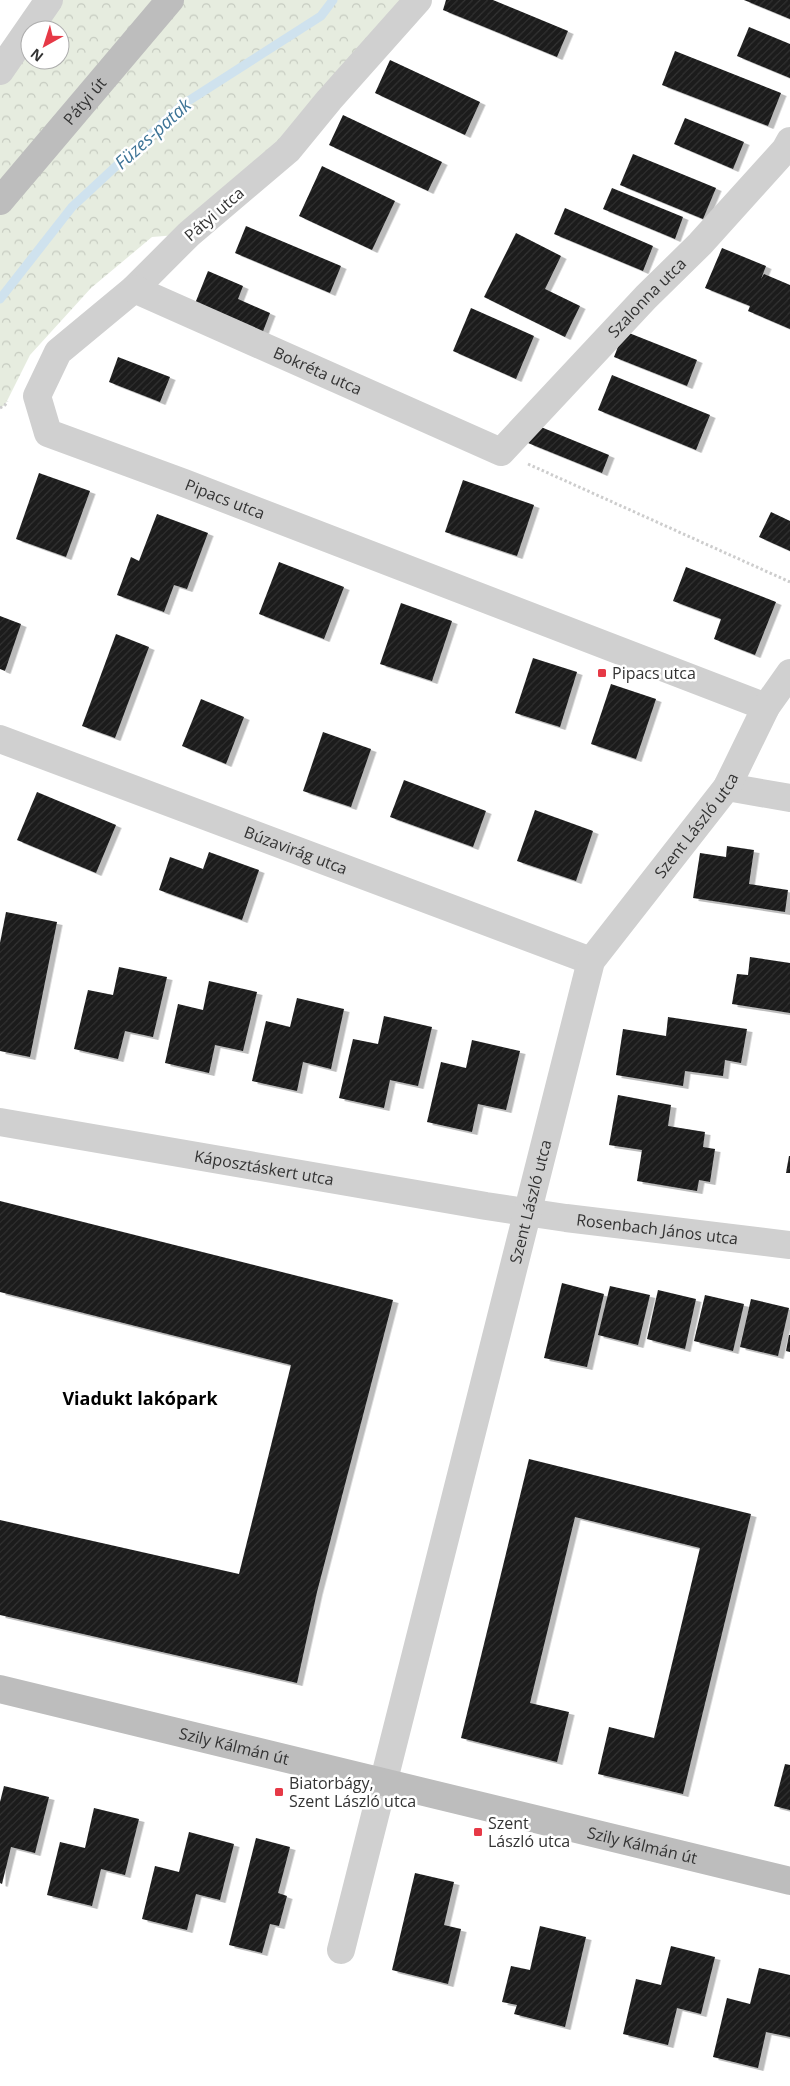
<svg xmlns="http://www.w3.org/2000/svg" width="790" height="2086" viewBox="0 0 790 2086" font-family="'Open Sans',sans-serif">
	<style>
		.forest { fill: url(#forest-crowns); fill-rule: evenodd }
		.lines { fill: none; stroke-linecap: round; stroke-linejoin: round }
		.stream { stroke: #cfe2ee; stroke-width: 9 }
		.building { fill: url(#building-hatch); filter: url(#shadow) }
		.path { stroke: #cdcdcd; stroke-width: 3; stroke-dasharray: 2.5 2.5; stroke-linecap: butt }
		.street { stroke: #d0d0d0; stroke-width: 28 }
		.secondary { stroke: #bdbdbd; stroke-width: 28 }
		.poi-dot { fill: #e63946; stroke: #fff; stroke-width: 2 }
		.labels { text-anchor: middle; stroke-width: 5; stroke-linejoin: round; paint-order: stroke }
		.street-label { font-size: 16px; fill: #333; stroke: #fff }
		.poi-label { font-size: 16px; fill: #333; stroke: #fff; text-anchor: start }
		.water-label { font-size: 18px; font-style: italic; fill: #3f7597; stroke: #fff }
		.neighbourhood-label { font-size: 18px; font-weight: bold; fill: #000; stroke: #fff }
	</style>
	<defs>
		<pattern id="forest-crowns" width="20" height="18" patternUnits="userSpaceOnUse" patternTransform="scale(1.25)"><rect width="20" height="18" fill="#e6ecdf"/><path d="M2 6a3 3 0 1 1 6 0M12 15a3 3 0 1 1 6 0" fill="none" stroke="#c6cbc0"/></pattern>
		<pattern id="building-hatch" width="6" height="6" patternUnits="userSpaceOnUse" patternTransform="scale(1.25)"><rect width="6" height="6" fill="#1a1a1a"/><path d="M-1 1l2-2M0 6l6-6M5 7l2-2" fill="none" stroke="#333"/></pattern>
		<filter id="shadow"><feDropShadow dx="5.5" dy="3" stdDeviation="0" flood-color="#0004"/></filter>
	</defs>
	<rect width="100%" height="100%" fill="#fff"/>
	<!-- forest -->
	<path class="forest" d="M49,0H418L189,234L152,237L91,288L30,355L5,405L0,408V71ZM30,30H60V60H30Z"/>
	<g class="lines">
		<!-- stream -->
		<polyline class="stream" points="0,299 72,207 182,105 321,16 333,0"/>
	</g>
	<!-- building -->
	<g class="building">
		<polygon points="446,0 493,0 568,31 557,57 443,10"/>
		<polygon points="744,0 790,0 790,19"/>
		<polygon points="749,27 790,44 790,78 737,56"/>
		<polygon points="675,51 781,93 768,126 662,85"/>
		<polygon points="390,60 480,102 465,135 375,93"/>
		<polygon points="343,115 442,162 428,191 329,145"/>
		<polygon points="685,118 744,142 733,169 674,144"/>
		<polygon points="633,154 716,188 703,219 620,185"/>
		<polygon points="322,166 395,201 372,250 299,216"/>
		<polygon points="612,188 683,217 675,239 603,209"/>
		<polygon points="565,208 653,246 643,271 554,234"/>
		<polygon points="246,226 341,266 330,293 235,253"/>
		<polygon points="516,233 561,256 545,289 580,306 565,337 484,297"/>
		<polygon points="722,248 766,266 761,279 764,274 790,285 790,329 748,311 750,306 705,288"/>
		<polygon points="208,271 243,286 238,299 270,313 262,334 194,306"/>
		<polygon points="471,308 534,336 516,379 453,351"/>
		<polygon points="624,331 697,360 687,386 614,357"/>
		<polygon points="118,357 170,377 160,402 109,382"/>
		<polygon points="612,375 710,415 696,450 598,410"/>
		<polygon points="536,425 609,455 602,473 528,443"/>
		<polygon points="39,473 90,491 66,557 16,539"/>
		<polygon points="463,480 534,505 517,556 445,532"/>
		<polygon points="771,512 790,521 790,551 759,537"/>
		<polygon points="157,514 208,533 187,589 174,585 164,612 117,595 131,557 139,561"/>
		<polygon points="279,562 344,587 324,639 259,614"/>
		<polygon points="686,567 776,602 755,655 714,639 721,619 673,601"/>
		<polygon points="401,603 452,621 432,681 380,664"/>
		<polygon points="0,616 21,624 5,671 0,669"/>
		<polygon points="116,634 149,647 115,738 82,726"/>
		<polygon points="533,658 577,672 560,727 515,713"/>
		<polygon points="611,684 656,699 636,759 591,744"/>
		<polygon points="201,699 244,717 226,764 182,746"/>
		<polygon points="323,732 371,749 351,807 303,791"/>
		<polygon points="404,780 486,811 473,847 390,817"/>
		<polygon points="37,792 116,825 96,873 17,840"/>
		<polygon points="535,810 593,831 576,881 517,861"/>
		<polygon points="727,846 754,850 749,884 788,890 785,912 693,898 700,853 726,857"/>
		<polygon points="209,852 259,870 242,920 159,890 170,857 203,869"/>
		<polygon points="6,912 57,922 30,1057 0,1051 0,943"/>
		<polygon points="750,957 790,963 790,1013 732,1004 737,974 748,975"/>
		<polygon points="119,967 167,977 153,1037 125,1031 118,1059 74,1049 88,990 113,995"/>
		<polygon points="209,981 257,992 243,1051 215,1045 209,1073 165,1063 178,1004 203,1010"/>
		<polygon points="297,998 344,1009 331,1069 303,1062 297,1091 252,1081 266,1021 290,1027"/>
		<polygon points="384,1016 432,1027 418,1086 390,1080 384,1108 339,1098 353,1039 378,1044"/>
		<polygon points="668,1017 747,1029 741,1063 725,1060 723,1076 685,1071 683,1086 616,1075 623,1029 666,1036"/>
		<polygon points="472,1040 520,1051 506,1110 478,1104 472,1132 427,1122 441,1062 466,1068"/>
		<polygon points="618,1095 671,1105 668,1126 705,1132 703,1147 715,1149 710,1182 699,1180 697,1191 637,1181 642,1150 609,1145"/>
		<polygon points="789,1156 790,1156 790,1173 786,1173"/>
		<polygon points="0,1201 393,1300 317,1592 297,1683 0,1615 0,1520 239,1574 291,1365 0,1292"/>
		<polygon points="562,1283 604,1294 587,1367 544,1358"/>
		<polygon points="610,1286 650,1295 638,1345 598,1335"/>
		<polygon points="658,1290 696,1299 685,1349 647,1339"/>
		<polygon points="705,1295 744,1304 733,1351 694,1341"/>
		<polygon points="751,1299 789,1308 778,1356 740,1347"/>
		<polygon points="789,1335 790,1335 790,1352 786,1351"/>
		<polygon points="529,1459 751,1514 683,1794 598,1774 609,1727 654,1738 700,1548 575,1517 530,1703 569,1712 557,1762 461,1738"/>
		<polygon points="785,1764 790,1765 790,1810 774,1806"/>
		<polygon points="4,1786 49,1797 35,1853 11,1847 2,1884 0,1883 0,1802"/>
		<polygon points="94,1808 139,1819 125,1875 101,1869 92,1906 47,1895 60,1842 85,1848"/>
		<polygon points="189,1832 234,1844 220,1900 196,1894 187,1930 142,1919 155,1866 179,1872"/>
		<polygon points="256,1838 290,1847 278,1893 287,1896 279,1926 270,1924 262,1953 229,1945"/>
		<polygon points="415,1873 454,1882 444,1925 461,1929 448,1984 392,1970"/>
		<polygon points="540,1926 586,1937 565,2027 514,2014 517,2005 502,2002 511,1966 530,1970"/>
		<polygon points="671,1946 715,1957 701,2014 677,2008 668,2045 623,2034 636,1979 661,1985"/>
		<polygon points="759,1968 790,1975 790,2037 766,2032 758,2068 713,2057 727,1998 750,2004"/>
	</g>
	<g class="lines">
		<!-- path -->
		<g class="path">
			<polyline points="0,408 5,405 7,401"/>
			<polyline points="528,464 790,582"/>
		</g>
		<!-- street -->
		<g class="street">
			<path id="s1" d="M418,0L329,100L288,150L189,234L134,289L58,352L37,396L48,433L184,483L766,707"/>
			<polyline points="0,71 49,0"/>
			<path id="s2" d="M134,289L501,452L646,297L700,244L785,150L790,141"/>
			<path id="s3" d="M0,739L591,961"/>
			<polyline points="727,787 790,798"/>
			<path id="s4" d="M0,1122L486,1206L566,1218L790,1245"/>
			<path id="s5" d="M341,1950L591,961L727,787L766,707L790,673"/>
		</g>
		<!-- secondary -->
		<g class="secondary">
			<path id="s6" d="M0,201L170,0"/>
			<path id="s7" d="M0,1689L790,1881"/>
		</g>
	</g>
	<!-- markers -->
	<g class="poi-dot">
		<rect x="597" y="668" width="10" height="10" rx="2.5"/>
		<rect x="274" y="1787" width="10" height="10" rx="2.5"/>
		<rect x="473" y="1827" width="10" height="10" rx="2.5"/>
	</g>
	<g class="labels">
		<!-- street labels -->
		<g class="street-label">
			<text dy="6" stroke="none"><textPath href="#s6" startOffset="131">Pátyi út</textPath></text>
			<text transform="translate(214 214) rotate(-41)" y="6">Pátyi utca</text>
			<text dy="6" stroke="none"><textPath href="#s2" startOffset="614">Szalonna utca</textPath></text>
			<text dy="6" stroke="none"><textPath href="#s2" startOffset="201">Bokréta utca</textPath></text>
			<text dy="6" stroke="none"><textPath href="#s1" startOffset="781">Pipacs utca</textPath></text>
			<text dy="6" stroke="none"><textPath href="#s5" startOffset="1192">Szent László utca</textPath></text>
			<text dy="6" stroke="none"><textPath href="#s3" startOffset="316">Búzavirág utca</textPath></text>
			<text dy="6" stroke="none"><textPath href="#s4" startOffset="268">Káposztáskert utca</textPath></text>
			<text dy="6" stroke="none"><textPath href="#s5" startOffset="772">Szent László utca</textPath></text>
			<text dy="6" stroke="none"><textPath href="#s4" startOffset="666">Rosenbach János utca</textPath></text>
			<text dy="6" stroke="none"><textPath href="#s7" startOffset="241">Szily Kálmán út</textPath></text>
			<text dy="6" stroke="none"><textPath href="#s7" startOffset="661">Szily Kálmán út</textPath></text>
		</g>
		<!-- poi labels -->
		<g class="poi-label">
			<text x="612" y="679">Pipacs utca</text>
			<text x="289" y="1789">Biatorbágy,<tspan x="289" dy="18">Szent László utca</tspan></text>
			<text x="488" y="1829">Szent<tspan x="488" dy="18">László utca</tspan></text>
		</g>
		<!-- water labels -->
		<g class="water-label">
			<text transform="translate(153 134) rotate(-42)" y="6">Füzes-patak</text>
		</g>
		<!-- neighbourhood labels -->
		<g class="neighbourhood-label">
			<text x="140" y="1405">Viadukt lakópark</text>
		</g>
	</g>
	<!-- north arrow -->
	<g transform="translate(45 45) rotate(219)"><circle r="24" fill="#ffffff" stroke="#adadad"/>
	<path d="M0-4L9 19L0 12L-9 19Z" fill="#e63946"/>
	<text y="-8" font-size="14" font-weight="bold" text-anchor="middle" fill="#333333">N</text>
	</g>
</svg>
